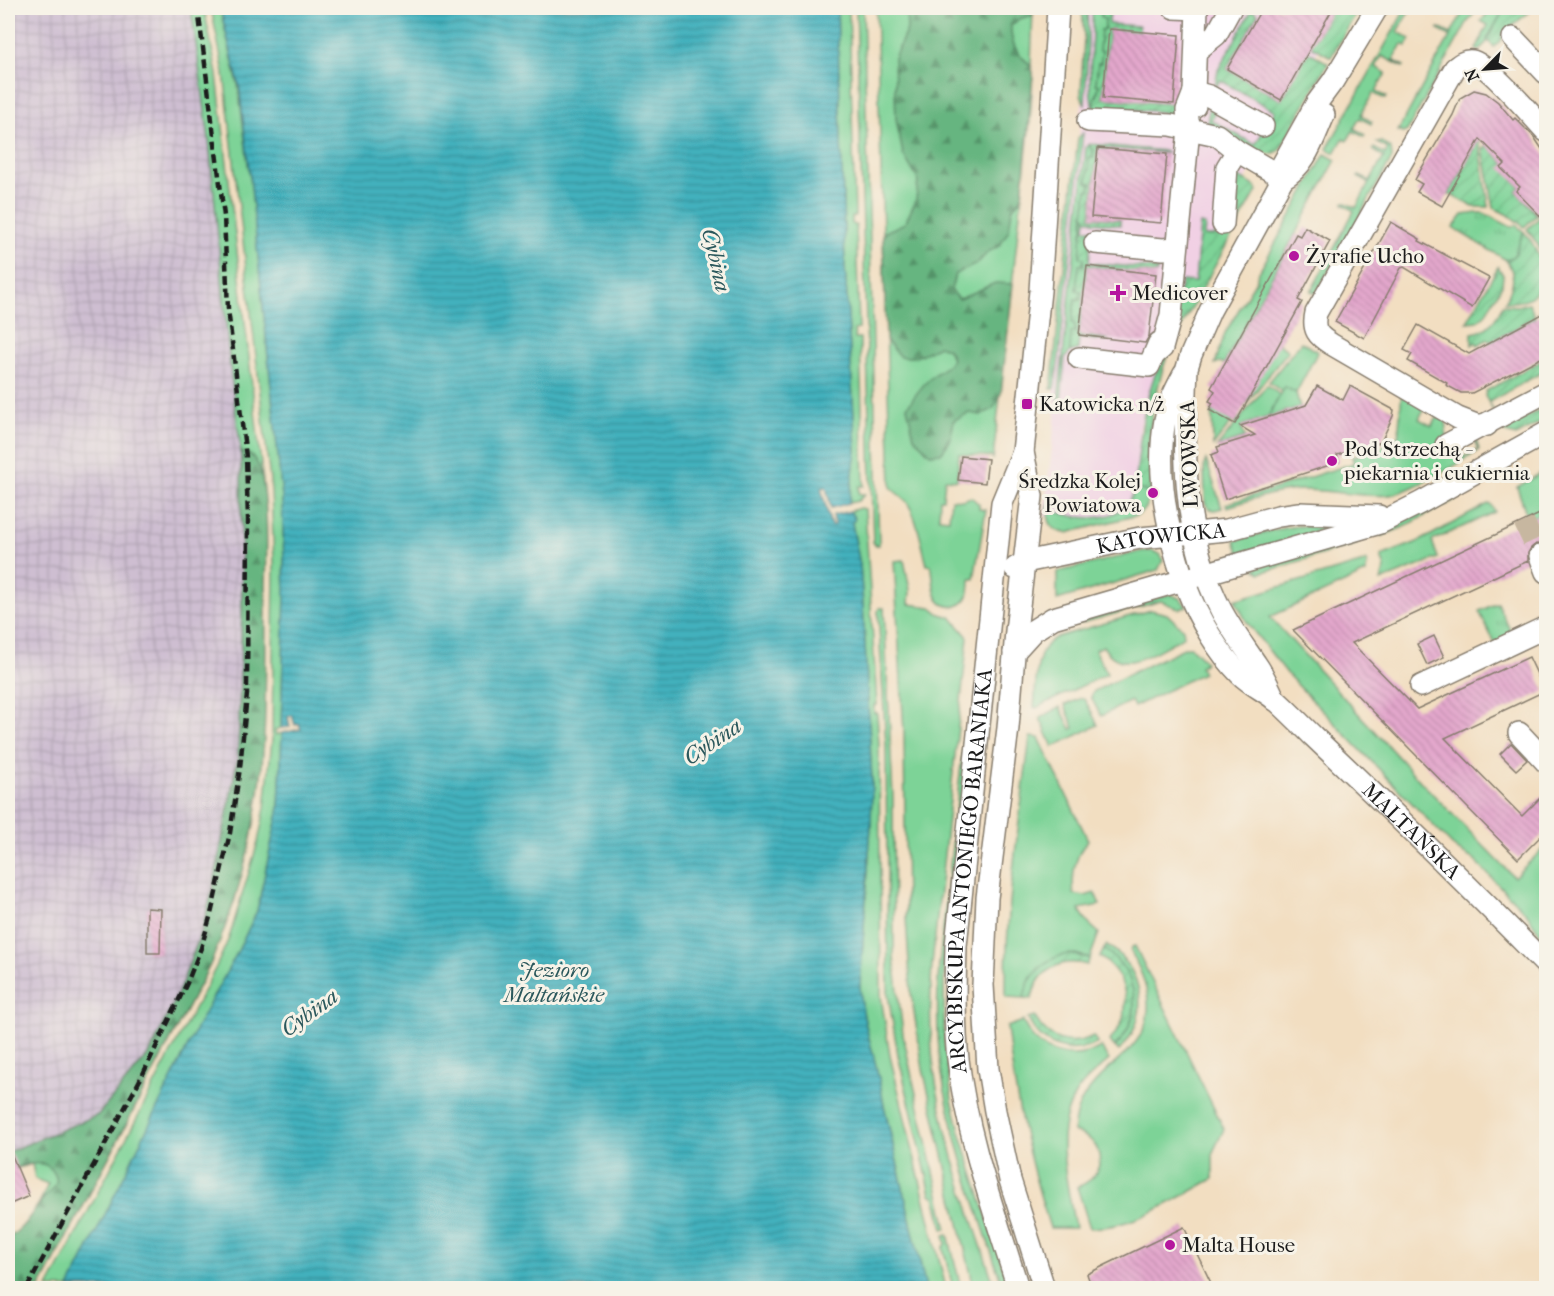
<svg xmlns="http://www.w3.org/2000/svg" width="1554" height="1296" viewBox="0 0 1554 1296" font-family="'IM FELL French Canon',serif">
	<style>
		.built { fill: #f1d0e4 }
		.industrial { fill: url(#industrial-grid) }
		.grass { fill: #7dd397; stroke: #4c785a; stroke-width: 1.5 }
		.forest { fill: url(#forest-firs); stroke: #41684e; stroke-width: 1.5 }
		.park { fill: url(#park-tufts); stroke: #4c785a; stroke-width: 1.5 }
		.garden { fill: url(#garden-furrows); stroke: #4c785a; stroke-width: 1.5 }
		.water { fill: url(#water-rules); stroke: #2f666c; stroke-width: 1.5 }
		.building { fill: url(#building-back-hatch) }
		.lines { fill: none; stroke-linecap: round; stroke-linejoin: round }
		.minor-tunnel { stroke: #c7b7a0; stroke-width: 21; stroke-dasharray: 21 10; stroke-linecap: butt }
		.minor-casing { stroke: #877d6e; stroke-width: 24 }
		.minor { stroke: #fff; stroke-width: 21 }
		.rail { stroke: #1c1c1c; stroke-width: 4.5; stroke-dasharray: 9 4.5; stroke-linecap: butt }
		.poi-dot { fill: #b5179e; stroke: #f7f3e8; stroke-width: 2 }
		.labels { text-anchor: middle; stroke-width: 6; stroke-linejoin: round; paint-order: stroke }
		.poi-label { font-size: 21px; fill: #1c1c1c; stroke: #f7f3e8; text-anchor: start }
		.street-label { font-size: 21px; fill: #1c1c1c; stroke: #f7f3e8 }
		.water-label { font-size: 22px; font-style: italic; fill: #2b585c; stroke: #f7f3e8 }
	</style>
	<defs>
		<pattern id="industrial-grid" width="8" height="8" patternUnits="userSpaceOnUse" patternTransform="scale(1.5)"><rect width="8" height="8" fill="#cebed1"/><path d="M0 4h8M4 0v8" fill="none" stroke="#b0a3b3"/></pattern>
		<pattern id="forest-firs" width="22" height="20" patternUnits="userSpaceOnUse" patternTransform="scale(1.5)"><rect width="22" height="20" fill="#66b580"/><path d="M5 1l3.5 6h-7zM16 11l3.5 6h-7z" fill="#539268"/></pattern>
		<pattern id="park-tufts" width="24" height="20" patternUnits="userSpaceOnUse" patternTransform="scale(1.5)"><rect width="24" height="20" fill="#7dd397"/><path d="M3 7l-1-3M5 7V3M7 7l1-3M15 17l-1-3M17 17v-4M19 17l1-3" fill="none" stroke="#6bb582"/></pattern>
		<pattern id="garden-furrows" width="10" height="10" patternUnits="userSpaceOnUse" patternTransform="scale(1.5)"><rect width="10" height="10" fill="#7dd397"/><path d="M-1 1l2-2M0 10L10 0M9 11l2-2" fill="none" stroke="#6bb582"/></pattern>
		<pattern id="water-rules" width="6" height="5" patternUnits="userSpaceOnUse" patternTransform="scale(1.5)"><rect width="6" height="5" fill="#42b1bd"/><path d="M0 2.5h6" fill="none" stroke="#368f99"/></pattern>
		<pattern id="building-back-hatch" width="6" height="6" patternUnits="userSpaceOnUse" patternTransform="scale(1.5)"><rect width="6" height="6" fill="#e3a7cc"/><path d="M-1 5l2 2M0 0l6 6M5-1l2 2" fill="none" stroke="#c28faf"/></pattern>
	</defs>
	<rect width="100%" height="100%" fill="#f7f3e8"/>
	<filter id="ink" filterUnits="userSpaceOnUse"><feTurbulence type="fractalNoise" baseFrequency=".0167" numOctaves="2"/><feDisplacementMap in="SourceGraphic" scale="12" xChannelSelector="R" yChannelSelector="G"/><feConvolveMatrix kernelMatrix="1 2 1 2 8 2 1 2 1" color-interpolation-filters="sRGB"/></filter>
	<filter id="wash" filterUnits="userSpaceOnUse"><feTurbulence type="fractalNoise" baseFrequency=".008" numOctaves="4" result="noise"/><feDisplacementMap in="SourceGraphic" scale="24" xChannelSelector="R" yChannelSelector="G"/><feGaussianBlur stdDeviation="1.35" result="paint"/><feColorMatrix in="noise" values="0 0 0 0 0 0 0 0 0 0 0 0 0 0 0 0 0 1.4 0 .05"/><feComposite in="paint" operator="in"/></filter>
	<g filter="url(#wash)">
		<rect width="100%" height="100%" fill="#f2dec1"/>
		<!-- built -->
		<polygon class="built" points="1088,8 1342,8 1244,183 1157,369 1146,400 1140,429 1138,463 1139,495 1123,511 1098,521 1044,516 1055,422 1054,387 1086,66"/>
		<!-- industrial -->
		<polygon class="industrial" points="8,8 191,8 209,139 230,366 241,452 242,607 238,757 213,888 202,930 179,991 150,1053 98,1115 8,1152"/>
		<!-- grass -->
		<g class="grass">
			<path d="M191,8H204L217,74L264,491L266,562L265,704L261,772L257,806L251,839L234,903L210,965L40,1288H8V1238C27,1227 40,1204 48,1184L35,1179L32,1164L8,1171V1152L98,1115L150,1053L179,991L202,930L213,888L238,757L242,607L241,452L230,366L209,139Z"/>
			<polygon points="211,8 220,8 238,85 251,187 282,497 285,594 281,728 275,730 276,735 282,733 279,808 257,911 237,953 199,1023 69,1288 48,1288 216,967 229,938 239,905 258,842 265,808 272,739 274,563 271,490 224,73"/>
			<polygon points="837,8 849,8 855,216 852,217 852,224 856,225 859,329 854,330 855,338 860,338 864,486 859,486 859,494 865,494 858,501 849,503 856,451 845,266"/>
			<polygon points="856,8 863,8 879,545 875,545 873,542"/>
			<path d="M876,8H1033L1031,65L1033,73L1030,121L993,460V457L959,454L957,480L945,479L943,499H940L939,518L949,519L951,499L963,500L971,497L979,504V509L986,510L974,579H970C970,585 970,593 967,598C960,609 944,609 938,599C932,590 934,575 931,565H927C923,550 917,516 908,504C904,496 895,494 891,487Z"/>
			<polygon points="1082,8 1087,8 1088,37 1085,106 1081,94 1084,37"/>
			<path d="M1092,8H1101V18L1105,19V30H1101L1100,51H1102L1101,64L1098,63L1096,84L1099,85L1093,109C1086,81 1094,39 1092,8Z"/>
			<polygon points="1406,8 1411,8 1398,32 1411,39 1407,46 1402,44 1393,60 1404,66 1403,67 1382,56 1376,67 1386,73 1376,91 1386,97 1385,99 1373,93 1361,115 1372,122 1371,124 1360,118 1354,128 1365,135 1364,137 1353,131 1347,141 1343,139 1335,153 1327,149"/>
			<polygon points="1465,8 1478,8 1467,23 1407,131 1403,133 1398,131 1450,36 1438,30 1439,28 1451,34"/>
			<polygon points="1492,8 1505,8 1487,39 1488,41 1478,51 1476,49 1488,25 1481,21"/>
			<polygon points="1083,133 1059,357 1054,389 1051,389 1078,138"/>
			<polygon points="1382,142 1391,149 1392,158 1316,293 1311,291 1354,211 1343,204 1344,202 1356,208 1369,183 1358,177 1359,176 1370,181 1384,157 1373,150 1374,148 1385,154 1388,149 1377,143"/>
			<polygon points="1090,144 1090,148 1093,149 1093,158 1090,158 1087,182 1091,183 1090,190 1087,190 1080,257 1084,257 1083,265 1080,265 1077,290 1081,291 1080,299 1075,299 1073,323 1075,324 1075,333 1072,332 1070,352 1065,358 1061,400 1058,400 1086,147"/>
			<polygon points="1325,154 1336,160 1224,364 1220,362 1215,364 1225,333 1257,279 1257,276"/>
			<polygon points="1301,342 1317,351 1316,355 1296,393 1285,387 1282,392 1269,382"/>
			<polygon points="1279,344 1288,351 1213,446 1212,411"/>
			<polygon points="1267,385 1280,395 1268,417 1241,426 1245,438 1217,447"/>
			<path d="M1402,391L1420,402L1423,411L1419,419L1432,426L1437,418L1445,419L1447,427L1445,434L1460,448L1464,457L1478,450L1474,441L1476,440L1479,450C1464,462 1407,493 1389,495C1361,498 1331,490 1303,490C1277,490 1251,500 1227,507L1226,504L1354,463L1352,457L1383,447L1388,438H1398Z"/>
			<polygon points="1206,460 1222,508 1215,510 1209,509 1205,503 1204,465"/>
			<polygon points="1546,470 1546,511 1528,519 1517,487"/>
			<polygon points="1472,484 1475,489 1404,527 1381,536 1379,531"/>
			<path d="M1135,488L1150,493L1146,508L1138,515L1067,533C1047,532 1046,514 1050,499L1051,504L1057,512C1085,521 1126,523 1135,488Z"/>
			<polygon points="1488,504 1491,505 1495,512 1432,541 1438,558 1381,581 1385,568 1381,556 1420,541"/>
			<path d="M860,508L865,509L877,705H874V713H877L879,745L881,996L890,1056L946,1288H926L883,1101C878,1062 862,1026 860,985L871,826L872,782L863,605L860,565L852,523L854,518L850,511Z"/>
			<polygon points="1297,526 1320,527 1322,530 1240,554 1235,541 1273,530"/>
			<polygon points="1356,539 1357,544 1260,573 1255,568"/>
			<polygon points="1143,551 1153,551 1160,554 1163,560 1158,570 1057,600 1057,572"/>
			<path d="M904,560L910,590L909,604L931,607L940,614L951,617L968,637L932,964C930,999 929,1034 934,1069C944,1144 972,1216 995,1288H974L923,1069L911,993L906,918L904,732L894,561Z"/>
			<polygon points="1367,561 1366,573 1270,617 1421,782 1514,877 1546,846 1546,942 1527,914 1473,859 1457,850 1290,677 1248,624 1235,600"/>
			<polygon points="1170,594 1181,599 1187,607 1179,609 1161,601 1064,628 1059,626"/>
			<polygon points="879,608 884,608 893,798 894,957 903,1034 911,1072 947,1229 943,1229 935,1197 931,1194 898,1055 888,995 886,746 878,612"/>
			<path d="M1151,610L1167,614L1183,629L1184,635L1178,640C1153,652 1122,678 1103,646L1095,650L1107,674L1036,708L1034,707C1037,684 1033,644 1060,636Z"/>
			<polygon points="1186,647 1191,647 1205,661 1204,664 1200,666 1203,673 1134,707 1131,701 1101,716 1091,697 1094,691"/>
			<polygon points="1081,698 1085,700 1098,725 1053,747 1040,718 1060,707 1071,729 1074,728 1065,705"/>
			<path d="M964,737L966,768L944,965V1042L952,1100L960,1132L1009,1288H1003C980,1216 953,1144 941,1069C936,1034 937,999 939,964Z"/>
			<path d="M1030,737L1039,738L1088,840C1075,856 1071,873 1074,894L1085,896L1095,893L1100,905L1079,909L1088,923L1099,933L1090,958L1075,954L1061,956L1031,977L1024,998L1006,997C1005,909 1019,823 1030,737Z"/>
			<path d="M1107,945C1145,969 1151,1019 1119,1051L1115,1047C1144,1015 1140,975 1104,949Z"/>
			<path d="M1135,946L1224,1129L1213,1152V1179C1176,1199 1134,1228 1090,1228L1077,1187C1109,1176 1106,1138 1073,1132C1075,1119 1076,1108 1084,1097C1109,1057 1162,1045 1145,985C1142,973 1136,961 1130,950L1132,947Z"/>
			<path d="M1023,1021C1036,1053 1071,1064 1101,1047L1109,1060C1099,1069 1087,1078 1079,1089C1050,1128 1068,1184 1075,1228H1050C1028,1158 1015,1100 1007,1027Z"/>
			<polygon points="948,1234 961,1288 953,1288 943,1248 946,1244 944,1235"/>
		</g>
		<!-- forest -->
		<g class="forest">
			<path d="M906,8H1033V15L1019,19L1011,26C1010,43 1017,55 1031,65L1033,73L1022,197L1012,209L1009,230L999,246L988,252L977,264L955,274L951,290L959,299L995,283L1013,284L1001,394L993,409L981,415L969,413L954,420L950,441L941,453L930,454L914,437L907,407C915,396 922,384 933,376C941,369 947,368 952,359L948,349L939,346L916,357H900L886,340L883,233L905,223L916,200L918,180L903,154L896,119L894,58L907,29Z"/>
			<path d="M241,452C247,453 253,455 256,461C271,489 266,564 266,597C265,667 268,738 257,807C248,861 232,914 210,965L40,1288H8V1238C24,1229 31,1213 42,1200C46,1195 52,1192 55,1186C57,1181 57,1178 54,1173C46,1156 20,1166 8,1171V1152L98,1115L150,1053L179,991L202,930L213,888L238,757L242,607Z"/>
		</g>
		<!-- park -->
		<g class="park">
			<path d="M1477,213H1484L1511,227L1516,225L1524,232C1517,243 1519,257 1506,260L1453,228L1463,215Z"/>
			<polygon points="1285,387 1296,393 1300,407 1268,417"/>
			<polygon points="1497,603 1513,636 1495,644 1479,611"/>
		</g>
		<!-- garden -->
		<g class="garden">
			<polygon points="1101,8 1110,8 1109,24 1139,26 1139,32 1109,29 1103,98 1174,104 1173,117 1162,118 1163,112 1114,108 1095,114 1093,109 1095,97 1097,97 1099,85 1096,84 1098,63 1101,63 1102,51 1099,51 1101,30 1105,29 1105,19 1101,18"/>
			<polygon points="1333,8 1359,8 1331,57 1311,46"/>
			<polygon points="1505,8 1534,8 1501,35 1503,38 1494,47 1487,40"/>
			<polygon points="1252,10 1258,14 1227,69 1281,100 1308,51 1328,63 1279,151 1272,154 1264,153 1262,157 1207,123 1210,105 1216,109 1211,120 1255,145 1275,111 1220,80 1214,90 1218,70"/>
			<polygon points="1478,133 1489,207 1473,207 1449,194 1475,148"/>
			<polygon points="1090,144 1165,151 1168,153 1098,148 1091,217 1120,220 1120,225 1093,222 1093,220 1086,220 1085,229 1092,229 1089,263 1158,269 1156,274 1087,266 1079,335 1108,339 1107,341 1079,338 1078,350 1070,352 1071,332 1075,332 1075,324 1072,323 1075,299 1080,299 1081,291 1076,290 1079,265 1083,265 1084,258 1080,257 1082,231 1084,231 1083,218 1086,217 1084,215 1087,190 1090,190 1091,183 1087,182 1089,158 1093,158 1093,149 1090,148"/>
			<polygon points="1487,145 1505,164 1502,168 1520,187 1516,191 1537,215 1524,227 1510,216 1494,208 1483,149"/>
			<polygon points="1233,174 1255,186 1257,191 1234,232 1228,228"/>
			<polygon points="1540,217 1546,222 1546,263 1538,245 1527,229"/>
			<polygon points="1200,224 1205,225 1204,236 1214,236 1215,234 1220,234 1220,229 1228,230 1233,233 1183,324 1167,358 1163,356 1182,281 1195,282"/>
			<path d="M1524,232C1548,259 1553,305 1505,302C1513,287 1517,275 1506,260C1519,257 1517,243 1524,232Z"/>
			<polygon points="1498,267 1503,275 1502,285 1485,315 1477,321 1467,322"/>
			<path d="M1529,303L1535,318L1490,342L1488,339L1478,345L1476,342L1472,345V333C1489,331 1495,319 1503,305L1517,306Z"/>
			<path d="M1162,358L1166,359C1157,387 1150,416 1149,446C1148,461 1153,478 1150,493L1135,488C1140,443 1142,399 1162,358Z"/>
			<polygon points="1546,358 1546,370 1489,402 1494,412 1485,396 1486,391"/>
			<polygon points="1546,406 1546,419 1516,436 1506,433 1504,429"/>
			<path d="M1104,949C1140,975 1144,1015 1115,1047L1109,1041C1134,1015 1130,977 1100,957Z"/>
			<path d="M1068,954L1090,958L1087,965C1060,957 1037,971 1032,999L1024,998C1028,974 1044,958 1068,954Z"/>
			<path d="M1035,1017C1047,1040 1070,1048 1093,1036L1098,1043C1070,1057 1041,1047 1028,1019Z"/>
		</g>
		<!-- water -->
		<path class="water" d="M220,8H837L845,266L856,451L849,503L831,508L826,487L821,488L831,526L835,525L833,515L850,511L855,519L852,523L860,565L863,605L872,782L871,826L860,985C862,1026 878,1062 883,1101L926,1288H69L199,1023L237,953L257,911L279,808L282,733L301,729L299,724L295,725L292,715L288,717L290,727L281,728L285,594L282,497L251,187L239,85Z"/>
		<g id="blocks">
			<!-- building -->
			<g class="building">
				<polygon points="1262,8 1333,8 1281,100 1227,69"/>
				<polygon points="1109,29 1179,35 1174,104 1103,98"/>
				<polygon points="1474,90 1486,93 1498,102 1513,120 1515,118 1534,137 1546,155 1546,222 1516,191 1520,187 1501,168 1505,164 1480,139 1442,206 1417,192 1422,184 1415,180 1417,176 1453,115 1460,98"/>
				<polygon points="1098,148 1167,154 1161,223 1091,217"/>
				<polygon points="1391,222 1420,239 1419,241 1489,278 1472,308 1404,267 1401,268 1364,338 1335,322"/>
				<polygon points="1305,227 1330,241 1298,300 1302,302 1235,424 1209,410 1213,403 1209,401 1215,391 1211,388 1296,234 1300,236"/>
				<polygon points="1087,266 1156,274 1149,336 1145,343 1079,335"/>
				<polygon points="1546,312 1546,352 1542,355 1543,357 1472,393 1461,393 1446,385 1447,383 1408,361 1412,354 1404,350 1418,325 1469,354"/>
				<polygon points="1317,386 1343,400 1350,386 1394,410 1393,416 1381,442 1337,455 1339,462 1225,499 1211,455 1219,452 1217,447 1255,435 1240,426 1306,405"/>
				<polygon points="961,456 988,459 985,483 958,480"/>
				<polygon points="1546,511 1546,545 1536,544 1531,548 1528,553 1528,561 1352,643 1417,709 1529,657 1545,691 1445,738 1522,816 1546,792 1546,831 1518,859 1293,630"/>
				<polygon points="1434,636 1444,657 1427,665 1417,644"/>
				<polygon points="1511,743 1527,760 1516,770 1500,754"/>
				<polygon points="147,908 161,909 160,953 147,953"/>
				<polygon points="8,1146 29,1196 8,1205"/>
				<polygon points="1184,1227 1211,1283 1200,1288 1092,1288 1087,1274"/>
			</g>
		</g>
	</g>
	<g filter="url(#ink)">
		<use href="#blocks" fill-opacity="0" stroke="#877d6e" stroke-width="1.5"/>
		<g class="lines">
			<!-- minor-tunnel -->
			<polyline class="minor-tunnel" points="1524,522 1540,556"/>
			<defs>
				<g id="minor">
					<polyline points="1174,8 1197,9"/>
					<polyline points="1513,38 1546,73"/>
					<polyline points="1196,51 1216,35 1231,8"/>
					<polyline points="1194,92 1209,96 1263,126"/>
					<polyline points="1195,106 1194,92 1197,8"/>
					<polyline points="1088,121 1171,125 1217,135 1237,151 1283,178"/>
					<path d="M1283,178C1306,166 1314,137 1324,115"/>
					<polyline points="1223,224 1227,167 1237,151"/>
					<polyline points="1095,243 1163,249 1177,248"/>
					<polyline points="1155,354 1162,348 1171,315 1189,129 1187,110 1194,92"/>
					<polyline points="1079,358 1149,366 1159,343"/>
					<path id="s1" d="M1184,374C1176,389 1168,404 1165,420C1153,485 1175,579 1210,635C1218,648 1229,663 1240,674C1251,685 1265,691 1277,701C1289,712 1301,724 1313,736C1392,811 1470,887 1546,965"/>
					<path d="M1487,425H1476L1458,418L1331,344C1318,336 1312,330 1316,313L1455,68C1460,64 1465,60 1472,61C1487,63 1533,117 1546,131"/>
					<polyline points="1446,445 1546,392"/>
					<polyline points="1540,556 1546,572"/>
					<path id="s2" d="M1015,568L1025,562L1140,538L1227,530L1278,516L1299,513L1379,516"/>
					<polyline points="1014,652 1034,630 1053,618 1380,523 1420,503 1546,433"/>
					<polyline points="1421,686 1546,627"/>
					<path d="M1275,700C1269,688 1264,675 1256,664C1244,646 1231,629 1221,610C1182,534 1183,452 1187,368L1191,355L1210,311L1283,178L1282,165L1316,104L1333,81L1377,8"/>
					<polyline points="1519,733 1546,762"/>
					<path id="s3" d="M1018,1288C995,1213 967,1138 958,1059C954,1022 955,984 956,946L1002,503L1023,452"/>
					<polyline points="1044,1288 1010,1180 995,1111 988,1069 983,985 987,898 1008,728 1016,631 1032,496 1023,452 1040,291 1058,8"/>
				</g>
			</defs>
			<!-- minor casing -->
			<use href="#minor" class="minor-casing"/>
			<!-- minor -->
			<use href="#minor" class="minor"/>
			<!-- rail -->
			<polyline class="rail" points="27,1288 142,1076 187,983 201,948 211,914 230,833 240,768 247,694 248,519 246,457 228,309 224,216 198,8"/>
		</g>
	</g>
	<!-- markers -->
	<g class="poi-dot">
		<circle cx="1294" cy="256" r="6"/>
		<path d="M1115 284h6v6h6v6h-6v6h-6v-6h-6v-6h6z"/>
		<rect x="1021" y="398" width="12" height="12" rx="3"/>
		<circle cx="1332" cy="461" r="6"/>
		<circle cx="1153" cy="493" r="6"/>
		<circle cx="1170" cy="1245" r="6"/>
	</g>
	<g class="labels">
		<!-- poi labels -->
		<g class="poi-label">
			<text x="1306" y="263">Żyrafie Ucho</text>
			<text x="1132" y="300">Medicover</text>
			<text x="1039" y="411">Katowicka n/ż</text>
			<text x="1344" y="456">Pod Strzechą -<tspan x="1344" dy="24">piekarnia i cukiernia</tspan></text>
			<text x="1141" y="488" text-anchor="end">Średzka Kolej<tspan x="1141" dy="24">Powiatowa</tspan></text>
			<text x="1182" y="1252">Malta House</text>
		</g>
		<!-- street labels -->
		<g class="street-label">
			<text transform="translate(1189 454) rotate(-92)" y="7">LWOWSKA</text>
			<text dy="7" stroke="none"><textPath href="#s2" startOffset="150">KATOWICKA</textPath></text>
			<text dy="7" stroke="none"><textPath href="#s1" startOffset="556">MALTAŃSKA</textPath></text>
			<text dy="7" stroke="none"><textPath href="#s3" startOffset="426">ARCYBISKUPA ANTONIEGO BARANIAKA</textPath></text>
		</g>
		<!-- water labels -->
		<g class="water-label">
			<text transform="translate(717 260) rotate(77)" y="8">Cybina</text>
			<text transform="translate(712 741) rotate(-34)" y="8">Cybina</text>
			<text x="554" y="977">Jezioro<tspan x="554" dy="25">Maltańskie</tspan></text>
			<text transform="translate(309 1012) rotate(-36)" y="8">Cybina</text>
		</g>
	</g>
	<!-- margin -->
	<rect width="1554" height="1296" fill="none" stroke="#f7f3e8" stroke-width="30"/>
	<!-- north arrow -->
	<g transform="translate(1485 69) rotate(245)" stroke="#f7f3e8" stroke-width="4.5" paint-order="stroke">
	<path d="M0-4.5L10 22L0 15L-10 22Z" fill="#1c1c1c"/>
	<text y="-9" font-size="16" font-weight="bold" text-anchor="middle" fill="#1c1c1c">N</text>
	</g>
</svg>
